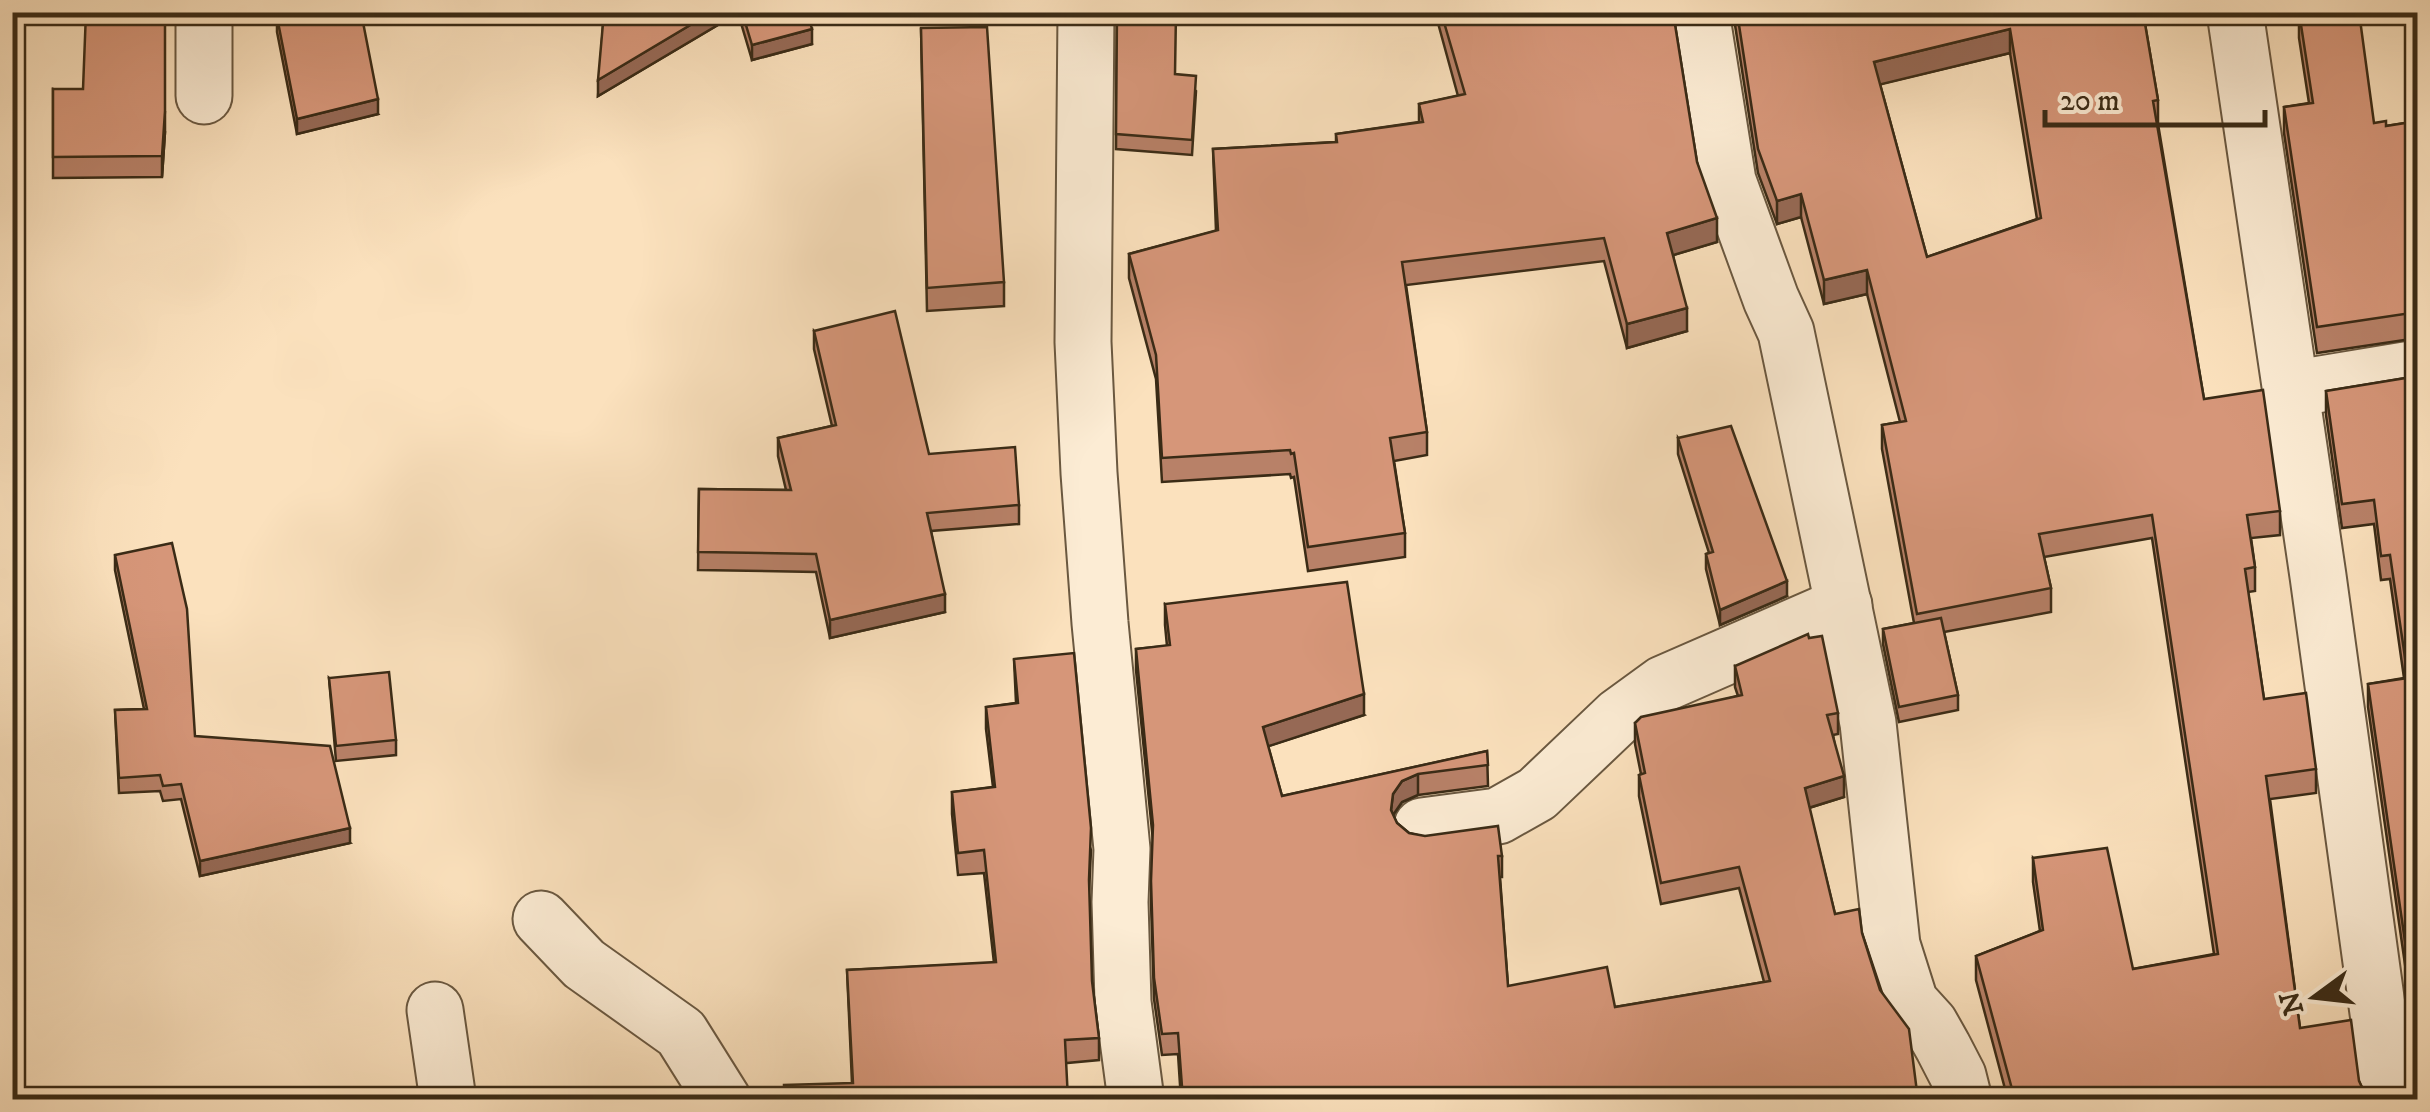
<svg xmlns="http://www.w3.org/2000/svg" width="2430" height="1112" viewBox="0 0 2430 1112" font-family="'IM FELL DW Pica',serif">
	<style>
		.lines { fill: none; stroke-linecap: round; stroke-linejoin: round }
		.minor-casing { stroke: #6a5840; stroke-width: 59 }
		.minor { stroke: #fcecd4; stroke-width: 55 }
		.wall { fill: #b88168; stroke: #3a2b16; stroke-width: 2.5; fill-rule: evenodd }
		.shaded-wall { fill: #966955; stroke: #3a2b16; stroke-width: 2.5 }
		.building { fill: #d69679; stroke: #3a2b16; stroke-width: 2.5; fill-rule: evenodd }
	</style>
	<rect width="100%" height="100%" fill="#fbe1bd"/>
	<filter id="stains"><feTurbulence type="fractalNoise" baseFrequency=".002" numOctaves="4"/><feColorMatrix values="0 0 0 0 .2 0 0 0 0 .09 0 0 0 0 .02 0 0 0 .5 -.17"/></filter>
	<radialGradient id="worn" r=".72"><stop offset=".6" stop-color="#630" stop-opacity="0"/><stop offset="1" stop-color="#630" stop-opacity=".3"/></radialGradient>
	<g class="lines">
		<defs>
			<g id="minor">
				<polyline points="204,12 204,96"/>
				<polyline points="1086,12 1083,342 1089,473 1100,623 1122,849 1120,902 1123,1002 1136,1100"/>
				<polyline points="1701,12 1728,181 1771,299 1786,332 1868,723 1892,945 1910,1002 1930,1024 1943,1047 1958,1076 1964,1100"/>
				<polyline points="2235,12 2318,576 2390,1100"/>
				<polyline points="2291,389 2418,368"/>
				<polyline points="1422,826 1498,816 1537,794 1619,716 1663,684 1844,605"/>
				<polyline points="541,919 584,964 681,1033 723,1100"/>
				<polyline points="435,1010 448,1100"/>
			</g>
		</defs>
		<!-- minor casing -->
		<use href="#minor" class="minor-casing"/>
		<!-- minor -->
		<use href="#minor" class="minor"/>
	</g>
	<!-- wall -->
	<g class="wall">
		<polygon points="604,12 807,12 812,44 752,60 738,13 598,96"/>
		<polygon points="1117,12 1175,74 1196,91 1192,155 1116,149"/>
		<polygon points="1435,12 1673,12 1697,162 1717,242 1673,255 1687,331 1627,348 1604,261 1406,285 1427,432 1427,455 1394,461 1405,533 1405,557 1308,571 1294,477 1291,478 1290,474 1162,482 1156,379 1129,278 1129,254 1216,231 1213,149 1336,142 1336,134 1419,122 1419,104 1458,96"/>
		<path d="M1733,12H2143L2158,100V124L2204,399L2280,511V535L2251,538L2255,567V591L2248,592L2264,699L2316,769V793L2270,799L2300,1028L2359,1081L2366,1096L2371,1100H2008L1976,980V956L2040,931L2033,882V858L2133,969L2214,954L2152,538L2044,557L2051,588V612L1944,632L1958,695V710L1899,722L1883,644V629L1914,623L1882,449V425L1900,422L1867,294L1824,304L1801,217L1777,224L1758,173ZM2010,53L2037,219L1927,257L1880,84Z"/>
		<polygon points="2299,12 2374,123 2386,126 2418,121 2418,338 2317,353 2284,133 2284,107 2309,103 2299,38"/>
		<polygon points="277,17 378,114 297,134 277,32"/>
		<polygon points="921,28 1004,282 1004,306 927,311"/>
		<polygon points="53,89 165,132 162,177 53,178"/>
		<polygon points="814,331 929,454 1019,505 1019,524 931,531 945,612 830,638 816,572 698,570 699,489 786,490 778,456 778,438 832,426 814,349"/>
		<polygon points="2418,376 2418,1071 2413,1035 2413,1020 2368,707 2368,684 2404,678 2390,579 2381,580 2374,524 2342,528 2326,415 2326,391"/>
		<polygon points="1678,438 1787,596 1720,625 1706,569 1706,554 1709,553 1678,454"/>
		<polygon points="115,555 195,736 350,843 200,876 181,799 163,801 160,791 119,793 115,710 144,709 115,570"/>
		<polygon points="1165,604 1364,715 1268,746 1282,796 1487,751 1488,786 1418,795 1402,802 1393,815 1397,823 1409,833 1502,856 1502,877 1500,877 1508,986 1615,1007 1764,982 1739,888 1661,904 1639,796 1639,775 1641,774 1635,744 1635,723 1738,696 1735,687 1735,666 1838,713 1838,734 1833,735 1844,797 1809,808 1835,914 1862,933 1918,1100 1181,1100 1178,1054 1162,1055 1154,999 1151,902 1153,841 1136,670 1136,649 1167,646 1165,625"/>
		<polygon points="1014,659 1091,850 1089,893 1092,981 1099,1038 1099,1060 852,1083 847,970 994,963 984,873 958,875 952,814 952,792 993,787 986,729 986,707 1016,703"/>
		<polygon points="329,678 396,740 396,755 336,761"/>
	</g>
	<!-- shaded-wall -->
	<g class="shaded-wall">
		<polygon points="712,12 738,13 598,96 598,80"/>
		<polygon points="812,29 812,44 752,60 752,45"/>
		<polygon points="2010,29 2010,53 1874,86 1874,62"/>
		<polygon points="378,99 378,114 297,134 297,119"/>
		<polygon points="165,111 165,132 162,177 162,156"/>
		<polygon points="1801,194 1801,217 1777,224 1777,201"/>
		<polygon points="1717,218 1717,242 1667,257 1667,233"/>
		<polygon points="1867,270 1867,294 1824,304 1824,280"/>
		<polygon points="1687,308 1687,331 1627,348 1627,324"/>
		<polygon points="1787,581 1787,596 1720,625 1720,610"/>
		<polygon points="945,594 945,612 830,638 830,620"/>
		<polygon points="1364,694 1364,715 1263,748 1263,727"/>
		<polygon points="1418,774 1418,795 1402,802 1393,815 1391,810 1393,794 1402,781"/>
		<polygon points="1844,776 1844,797 1805,809 1805,788"/>
		<polygon points="350,828 350,843 200,876 200,861"/>
	</g>
	<!-- building -->
	<g class="building">
		<polygon points="86,12 165,12 165,111 162,156 53,157 53,89 83,89"/>
		<polygon points="298,12 361,12 378,99 297,119 277,17"/>
		<polygon points="604,12 712,12 598,80"/>
		<polygon points="742,12 807,12 812,29 752,45"/>
		<polygon points="1117,12 1176,12 1175,74 1196,76 1192,140 1116,134"/>
		<polygon points="1441,12 1673,12 1697,162 1717,218 1667,233 1687,308 1627,324 1604,238 1402,262 1427,432 1390,438 1405,533 1308,547 1294,453 1291,454 1290,450 1162,458 1156,355 1129,254 1218,230 1213,149 1337,142 1336,134 1423,122 1419,104 1465,94"/>
		<path d="M1737,12H2143L2158,100L2153,101L2204,399L2263,390L2280,511L2247,515L2255,567L2245,569L2264,699L2306,693L2316,769L2266,776L2300,1028L2351,1020L2359,1081L2366,1096L2371,1100H2015L1976,956L2043,930L2033,858L2107,848L2133,969L2218,954L2152,515L2039,534L2051,588L1917,614L1882,425L1906,421L1867,270L1824,280L1801,194L1777,201L1758,149ZM2010,29L2041,218L1927,257L1874,62Z"/>
		<polygon points="2299,12 2359,12 2374,123 2386,121 2386,126 2418,121 2418,312 2317,327 2284,107 2313,103"/>
		<polygon points="987,27 1004,282 927,288 921,28"/>
		<polygon points="895,311 929,454 1015,447 1019,505 927,513 945,594 830,620 816,554 698,552 699,489 791,490 778,438 836,425 814,331"/>
		<polygon points="2418,376 2418,1047 2413,1011 2415,1011 2368,684 2408,678 2390,555 2381,556 2374,500 2342,504 2326,391"/>
		<polygon points="1731,426 1787,581 1720,610 1706,554 1713,552 1678,438"/>
		<polygon points="172,543 187,609 195,736 330,746 350,828 200,861 181,784 163,786 160,775 119,778 115,710 147,709 115,555"/>
		<polygon points="1347,582 1364,694 1263,727 1282,796 1487,751 1488,765 1418,774 1402,781 1393,794 1391,810 1397,823 1409,833 1425,836 1498,826 1502,856 1498,856 1508,986 1607,967 1615,1007 1770,981 1739,867 1661,883 1639,775 1645,773 1635,723 1641,717 1742,695 1735,666 1808,634 1809,638 1822,636 1838,713 1827,715 1844,776 1805,788 1835,914 1859,909 1862,933 1880,990 1909,1029 1918,1100 1183,1100 1178,1033 1162,1034 1154,978 1151,881 1153,825 1136,649 1170,645 1165,604"/>
		<polygon points="1941,618 1958,695 1899,707 1883,629"/>
		<polygon points="1074,653 1091,828 1089,880 1092,981 1099,1038 1065,1040 1068,1100 784,1100 784,1085 853,1083 847,970 996,962 984,850 958,853 952,792 995,787 986,707 1018,703 1014,659"/>
		<polygon points="389,672 396,740 336,746 329,678"/>
		<polygon points="2418,1090 2418,1100 2410,1100"/>
	</g>
	<!-- margin -->
	<rect width="2430" height="1112" fill="none" stroke="#fbe1bd" stroke-width="50"/>
	<rect x="15" y="15" width="2400" height="1082" fill="none" stroke="#3a2b16" stroke-width="5"/>
	<rect x="25" y="25" width="2380" height="1062" fill="none" stroke="#3a2b16" stroke-width="2.5"/>
	<!-- north arrow -->
	<g transform="translate(2315 997) rotate(255)" stroke="#fcecd4" stroke-width="8" paint-order="stroke">
	<path d="M0-8L18 38L0 25L-18 38Z" fill="#3a2b16"/>
	<text y="-15" font-size="28" font-weight="bold" text-anchor="middle" fill="#3a2b16">N</text>
	</g>
	<!-- scale -->
	<path d="M2045 110v15h220v-15" fill="none" stroke="#3a2b16" stroke-width="5"/>
	<text x="2060" y="110" font-size="30" fill="#3a2b16" stroke="#fcecd4" stroke-width="8" paint-order="stroke">20 m</text>
	<rect width="100%" height="100%" filter="url(#stains)"/>
	<rect width="100%" height="100%" fill="url(#worn)"/>
</svg>
